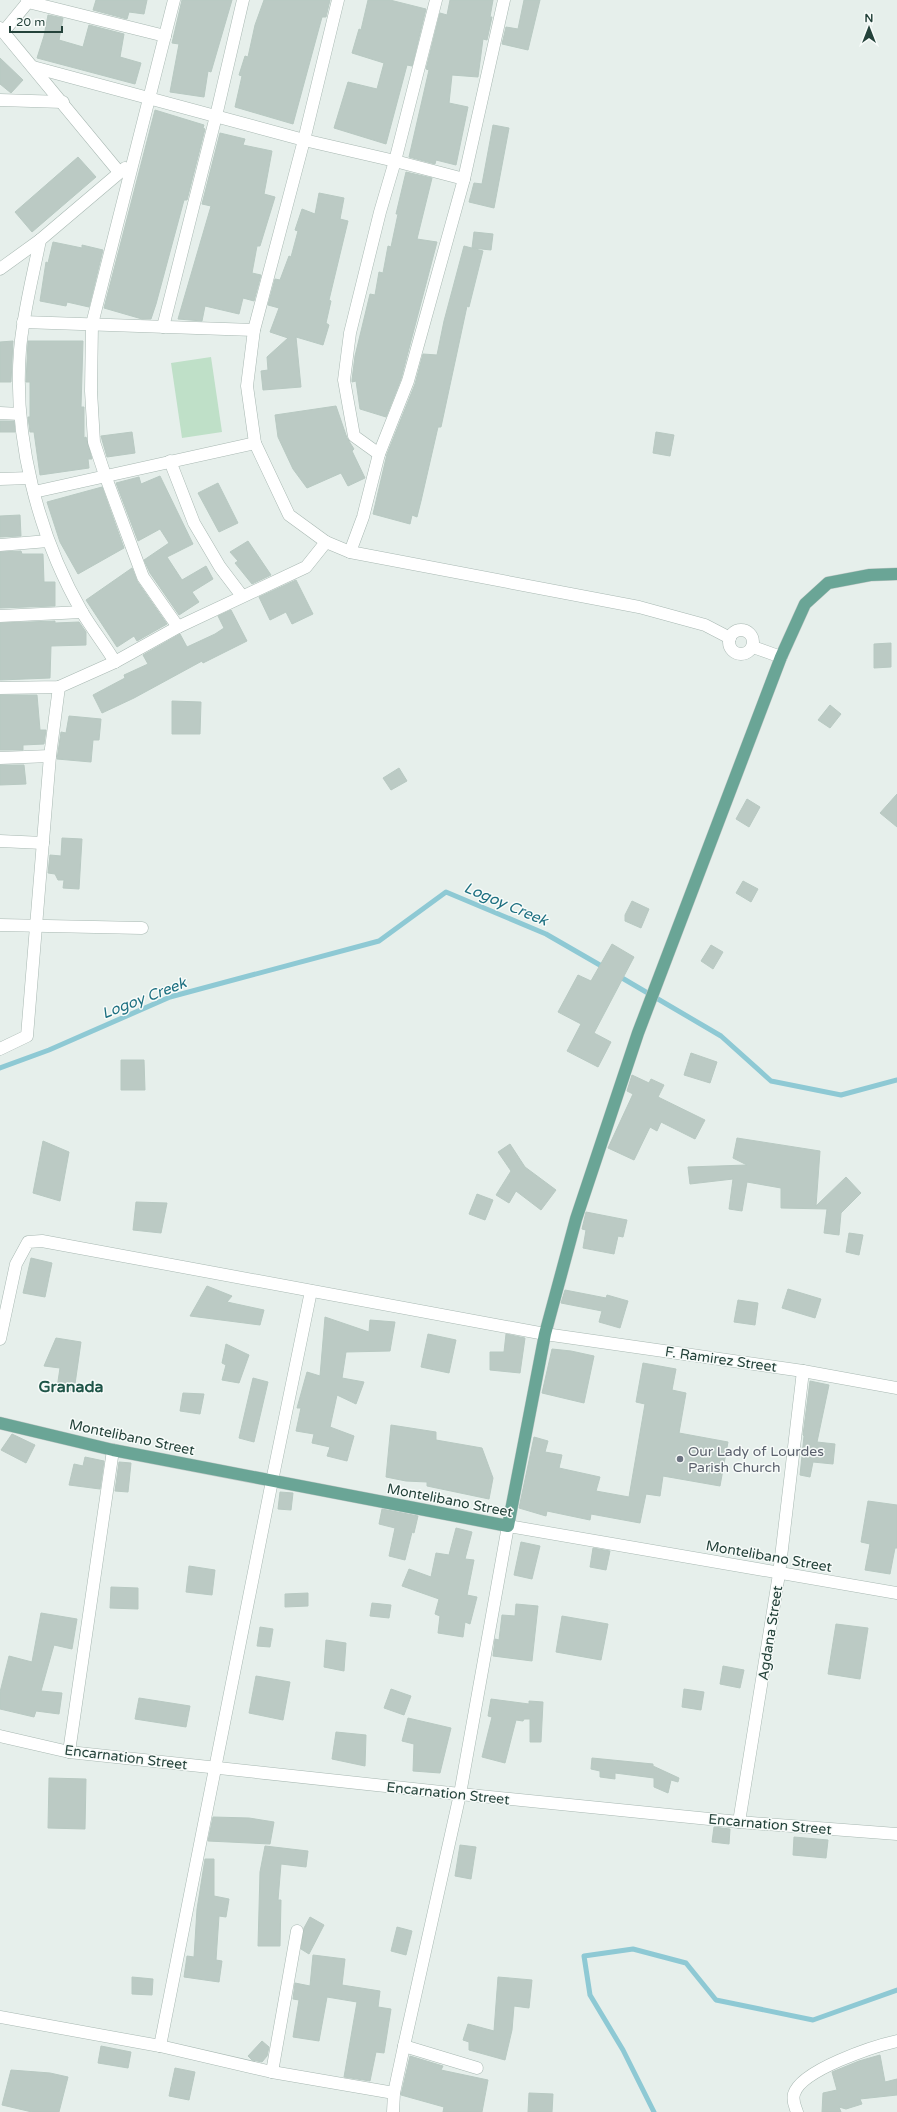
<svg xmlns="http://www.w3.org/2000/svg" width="897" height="2112" viewBox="0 0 897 2112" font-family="'Varela Round',sans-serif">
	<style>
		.green { fill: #bfe0c8 }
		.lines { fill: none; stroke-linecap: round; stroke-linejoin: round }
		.stream { stroke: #8ec9d4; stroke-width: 5 }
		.building { fill: #bbcac4; stroke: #b8c9c2 }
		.minor-casing { stroke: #a8b8b2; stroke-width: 13 }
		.major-casing { stroke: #c2cac8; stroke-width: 13 }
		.minor { stroke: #fff; stroke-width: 12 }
		.major { stroke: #6aa596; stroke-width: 12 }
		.worship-dot { fill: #6b7280; stroke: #f7fbf9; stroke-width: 1.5 }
		.labels { text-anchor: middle; stroke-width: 3; stroke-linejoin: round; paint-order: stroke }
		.street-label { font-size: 14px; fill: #24423a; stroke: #f7fbf9 }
		.worship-label { font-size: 14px; fill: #5b616d; stroke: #f7fbf9; text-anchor: start }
		.water-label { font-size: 15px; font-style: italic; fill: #1c6f80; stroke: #f7fbf9 }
		.quarter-label { font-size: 16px; font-weight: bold; fill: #1f5548; stroke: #f7fbf9 }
	</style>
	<rect width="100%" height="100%" fill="#e6efeb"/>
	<!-- green -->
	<polygon class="green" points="211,357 222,432 182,438 171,363"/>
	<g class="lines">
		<!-- stream -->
		<g class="stream">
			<polyline points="617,975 721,1036 771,1081 841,1095 897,1080"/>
			<polyline points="0,1068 49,1050 170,997 379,941 446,892 546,934 605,968"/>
			<polyline points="654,2112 623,2050 590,1995 584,1956 633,1949 686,1963 716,2000 813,2020 897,1990"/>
		</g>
	</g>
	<!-- building -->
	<g class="building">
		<polygon points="96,0 147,0 144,14 129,12 127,19 93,10"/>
		<polygon points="182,0 232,0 211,72 208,71 204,97 170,92 179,44 172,43"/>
		<polygon points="264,0 330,0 326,17 322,17 293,124 235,107 242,76 239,75 245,56 248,57 255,25"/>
		<polygon points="368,0 390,0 426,9 412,66 407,65 386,144 334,128 348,82 377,89 384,63 352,53 359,29 361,30"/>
		<polygon points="450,0 493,0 490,17 492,17 487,40 483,39 478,77 452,75 449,103 468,107 456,165 436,160 435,164 409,157 429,70 426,69 440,13 447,15"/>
		<polygon points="524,0 540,0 528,50 502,44 506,27 518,29"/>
		<polygon points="48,15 63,18 59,40 83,47 89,25 124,34 120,57 141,63 135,84 37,58 44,36"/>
		<polygon points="0,58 23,80 11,93 0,84"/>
		<polygon points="155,110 204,125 203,128 205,129 187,200 184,200 156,304 151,319 142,319 104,308"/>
		<polygon points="493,125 509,128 494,208 469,202 474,183 482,184"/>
		<polygon points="220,133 245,139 243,145 272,151 264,194 275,197 260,246 257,246 252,273 261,275 254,301 243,298 239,314 205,306 202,321 178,319 211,206 202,204"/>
		<polygon points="78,157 96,177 32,232 15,212"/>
		<polygon points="406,172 432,178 417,239 437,242 401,379 386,417 360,409 356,381 352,382 352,380 355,356 370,294 375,295 379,272 383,273 388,246 391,247 398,214 396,214"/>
		<polygon points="319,193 344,198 340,219 348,221 329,300 331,301 326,323 329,325 323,345 296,337 301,387 263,390 261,371 268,370 267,357 288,338 270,332 279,308 268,305 275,279 280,280 289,256 291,257 298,231 295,230 302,209 315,214"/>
		<polygon points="474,232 493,234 491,250 472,248"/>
		<polygon points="53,242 82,248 82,245 103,250 89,307 67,302 66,306 40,301 46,262 48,263"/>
		<polygon points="464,246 483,251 469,307 467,306 441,427 438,427 421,501 417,517 412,515 410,524 373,514 387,454 415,384 423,354 437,355 444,321"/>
		<polygon points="13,341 11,382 0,382 0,342"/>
		<polygon points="28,341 83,341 81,407 84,407 84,438 86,437 92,459 88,459 89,468 40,475 34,432 30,432 28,417 30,417 30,382 26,382"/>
		<polygon points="336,406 347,438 354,449 352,451 365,478 348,486 341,473 307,488 293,469 278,437 275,415"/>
		<polygon points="0,421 14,421 15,432 0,432"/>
		<polygon points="132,432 135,453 107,457 101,436"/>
		<polygon points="656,432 674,435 670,456 653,453"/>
		<polygon points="160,476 193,544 167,557 182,580 206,566 213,579 192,592 199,602 179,615 150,573 144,560 169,543 160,529 138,541 116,483 139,477 141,484"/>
		<polygon points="218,483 238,523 219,532 198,493"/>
		<polygon points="102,487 124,548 78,574 60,542 47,502"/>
		<polygon points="20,515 21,536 0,537 0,516"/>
		<polygon points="248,541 271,575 252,584 235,563 238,561 230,552"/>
		<polygon points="21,551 22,554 43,554 44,582 55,582 55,606 0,608 0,552"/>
		<polygon points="132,568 137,581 167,624 137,641 134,636 117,647 86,600"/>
		<polygon points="296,580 313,614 292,624 286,612 270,620 259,597"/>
		<polygon points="231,610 247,641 203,663 202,661 134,698 102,713 93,695 125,678 124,675 148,664 143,655 180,634 187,647 215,634 224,628 218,616"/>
		<polygon points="55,621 55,623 79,622 86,632 86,645 51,646 50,678 0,680 0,623"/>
		<polygon points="891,643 891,667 874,668 874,644"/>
		<polygon points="0,695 37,695 40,730 46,730 44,744 23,745 23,750 0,750"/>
		<polygon points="172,701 201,702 200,734 172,734"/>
		<polygon points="830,705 841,714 830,728 818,720"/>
		<polygon points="69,716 101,719 99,740 93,740 91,762 57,759 61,732 66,733"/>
		<polygon points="0,765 24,765 26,784 0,785"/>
		<polygon points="399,768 407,781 391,790 383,778"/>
		<polygon points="897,794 897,827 880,813"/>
		<polygon points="747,799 760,807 749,827 736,819"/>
		<polygon points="62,838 82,839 79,889 63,888 64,880 58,880 55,874 48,873 50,855 61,856"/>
		<polygon points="743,881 758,889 751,902 736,893"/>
		<polygon points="632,901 649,909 641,928 625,921 625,915"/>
		<polygon points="612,944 634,957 594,1033 611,1042 598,1067 567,1051 581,1024 558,1012 578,975 591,981"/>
		<polygon points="711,945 723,952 713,969 701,961"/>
		<polygon points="691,1053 717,1062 710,1083 684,1075"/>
		<polygon points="121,1060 144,1060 145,1090 121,1090"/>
		<polygon points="632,1075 649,1083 651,1079 664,1085 658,1097 705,1120 695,1139 661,1122 657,1131 650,1127 634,1160 608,1148 633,1094 627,1091"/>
		<polygon points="737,1138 820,1151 816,1206 846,1177 861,1193 841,1213 839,1235 824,1233 827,1209 781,1208 781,1188 747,1182 742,1211 729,1209 733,1179 690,1184 688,1167 747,1165 733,1158"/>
		<polygon points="43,1141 69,1152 60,1201 33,1193"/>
		<polygon points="510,1144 525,1167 556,1190 541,1210 516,1191 509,1203 496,1195 511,1171 498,1152"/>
		<polygon points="477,1194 493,1200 485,1220 469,1214"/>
		<polygon points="136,1202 167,1203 161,1233 133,1230"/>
		<polygon points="586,1212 627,1220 623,1237 618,1236 614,1254 583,1248 586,1230 582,1229"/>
		<polygon points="849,1233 863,1235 859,1255 846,1252"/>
		<polygon points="31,1258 52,1263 45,1297 23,1293"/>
		<polygon points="207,1286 232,1296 227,1302 264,1310 260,1325 190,1316"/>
		<polygon points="788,1289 821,1299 815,1318 782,1308"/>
		<polygon points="565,1290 606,1298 607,1295 628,1301 620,1328 599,1322 602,1311 561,1303"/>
		<polygon points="738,1300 758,1303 755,1325 734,1322"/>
		<polygon points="325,1317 369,1332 370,1320 395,1322 390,1351 346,1352 342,1378 364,1382 356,1404 337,1395 330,1427 354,1436 347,1461 327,1456 330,1447 312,1443 314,1434 296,1431 301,1408 297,1408 307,1372 320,1376"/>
		<polygon points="428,1334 456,1340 449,1373 421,1367"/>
		<polygon points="506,1334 525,1338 520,1373 490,1370 490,1352 504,1352"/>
		<polygon points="56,1338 81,1342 74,1391 57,1388 60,1368 44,1366"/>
		<polygon points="226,1344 249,1355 239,1383 222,1380 226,1365 222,1363"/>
		<polygon points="552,1349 571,1351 594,1356 584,1403 542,1393"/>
		<polygon points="643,1363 676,1369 672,1390 686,1393 679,1433 728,1442 720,1486 663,1476 660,1496 646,1494 640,1523 591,1514 590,1520 547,1511 546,1516 519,1508 534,1437 548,1441 545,1452 562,1455 559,1468 600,1477 596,1491 629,1497 645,1404 636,1402"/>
		<polygon points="253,1378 268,1382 254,1442 239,1438"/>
		<polygon points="810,1381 829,1385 817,1442 835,1444 833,1464 813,1462 810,1477 800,1475 804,1436 803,1435"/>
		<polygon points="183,1393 204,1394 200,1414 180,1411"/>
		<polygon points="391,1425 436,1432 436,1440 482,1448 493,1478 489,1499 427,1486 427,1482 406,1481 386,1477"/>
		<polygon points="12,1434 35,1445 26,1463 1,1450"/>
		<polygon points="85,1457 104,1461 100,1489 69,1485 74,1464 83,1466"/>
		<polygon points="119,1462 131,1463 128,1492 115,1491"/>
		<polygon points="280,1492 293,1493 291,1510 278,1509"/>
		<polygon points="868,1501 897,1505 897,1548 895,1548 890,1574 865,1570 870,1544 861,1542"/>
		<polygon points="382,1509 418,1516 414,1533 412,1532 405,1560 389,1556 395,1528 379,1524"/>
		<polygon points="456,1528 472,1532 465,1559 474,1560 467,1595 477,1597 470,1624 465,1622 463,1637 438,1633 440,1616 435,1614 439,1599 402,1586 409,1569 431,1577 436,1553 449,1555"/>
		<polygon points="521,1542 540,1546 532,1579 514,1575"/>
		<polygon points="593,1548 610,1551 606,1570 590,1567"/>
		<polygon points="189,1566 215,1570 212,1595 186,1592"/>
		<polygon points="111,1587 138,1588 138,1609 110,1608"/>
		<polygon points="308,1593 308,1606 285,1607 285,1594"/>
		<polygon points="372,1603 391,1605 389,1618 370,1616"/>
		<polygon points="516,1604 538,1606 532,1661 493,1656 495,1639 499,1640 502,1615 515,1616"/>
		<polygon points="41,1613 77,1619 72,1649 54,1645 41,1691 62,1693 59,1714 36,1711 34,1717 0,1709 0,1692 9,1656 32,1662"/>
		<polygon points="562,1616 608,1624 601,1660 556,1652"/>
		<polygon points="836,1624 868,1628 860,1679 828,1674"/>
		<polygon points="260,1627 273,1629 270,1647 257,1646"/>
		<polygon points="326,1640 346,1643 344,1671 324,1667"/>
		<polygon points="723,1666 744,1670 740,1688 720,1684"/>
		<polygon points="256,1676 290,1682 283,1720 249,1713"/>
		<polygon points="391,1689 411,1696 404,1715 384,1708"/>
		<polygon points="684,1689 704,1692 701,1710 682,1707"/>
		<polygon points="139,1698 190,1706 186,1727 135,1719"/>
		<polygon points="491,1699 529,1704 529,1701 543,1702 541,1742 530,1742 530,1719 524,1719 523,1721 516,1720 505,1763 482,1757 492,1717 488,1716"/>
		<polygon points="408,1718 451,1728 440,1773 413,1771 414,1744 402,1741"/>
		<polygon points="336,1732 366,1735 365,1766 332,1759"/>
		<polygon points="592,1758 653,1764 653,1766 679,1778 678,1782 671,1780 668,1793 654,1787 654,1778 615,1773 615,1779 600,1777 600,1771 591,1769"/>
		<polygon points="49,1778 86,1779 85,1829 48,1828"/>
		<polygon points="213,1817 249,1818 274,1822 270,1844 208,1841"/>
		<polygon points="714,1827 730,1829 729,1844 712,1842"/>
		<polygon points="794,1837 828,1840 826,1858 793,1855"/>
		<polygon points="460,1845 476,1847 471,1879 455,1876"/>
		<polygon points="265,1846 308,1851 306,1867 281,1864 278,1900 281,1900 280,1946 258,1946 260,1872"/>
		<polygon points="205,1859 214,1859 214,1896 229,1899 226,1917 219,1916 216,1960 222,1961 219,1982 184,1977 187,1956 194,1957 197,1909"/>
		<polygon points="310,1917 324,1925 309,1954 301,1949 304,1928"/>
		<polygon points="397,1927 412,1931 406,1955 391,1951"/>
		<polygon points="313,1955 345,1959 342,1985 380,1991 378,2007 391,2009 384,2053 376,2052 370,2081 344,2077 357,2002 327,1997 319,2041 293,2037 299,2000 293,1999 295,1983 310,1986"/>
		<polygon points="132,1977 153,1979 152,1995 132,1994"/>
		<polygon points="498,1977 532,1980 529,2008 514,2006 512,2030 505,2060 469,2050 469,2042 463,2040 468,2024 494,2031"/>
		<polygon points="262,2041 269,2047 267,2056 262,2062 252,2060 248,2056"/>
		<polygon points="101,2046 131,2052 128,2068 98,2063"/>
		<polygon points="880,2055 885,2082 897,2079 897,2095 860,2099 862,2104 846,2109 839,2107 841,2112 822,2112 823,2093 837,2090 832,2072 859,2061"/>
		<polygon points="410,2056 443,2066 441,2070 488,2080 482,2112 443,2112 444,2107 401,2095"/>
		<polygon points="175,2068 195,2072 189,2100 169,2096"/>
		<polygon points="11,2070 50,2073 68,2077 59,2112 32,2112 2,2105"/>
		<polygon points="529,2093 553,2094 552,2112 528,2112"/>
	</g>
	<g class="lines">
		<defs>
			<g id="minor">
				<polyline points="174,0 92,324 91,391 94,442 105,475 143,577 178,627"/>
				<polyline points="338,0 304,140 254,330 247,386 255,443 289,515 326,542 350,552 639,607 705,625 730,638"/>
				<polyline points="28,2 165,36"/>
				<polyline points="0,28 119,172"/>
				<polyline points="4,31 28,2 27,0"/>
				<polyline points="33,67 304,140 395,161 464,179"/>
				<polyline points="0,100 63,102"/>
				<path d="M40,240C33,276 23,313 20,350C13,437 38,536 82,612C92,629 105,645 115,662"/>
				<polyline points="0,269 40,240 125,168"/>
				<polyline points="23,322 254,330"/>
				<polyline points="163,327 216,116 243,0"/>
				<polyline points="0,413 20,414"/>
				<polyline points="379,454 354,436 344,380 350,333 380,212 395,161 436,0"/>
				<polyline points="170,461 194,523 220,567 242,596"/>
				<polyline points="0,479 30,478"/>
				<polyline points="34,492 255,443"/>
				<polyline points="0,545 48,541"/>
				<polyline points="350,552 363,517 379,454 408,381 464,179 504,0"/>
				<polyline points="0,616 82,612"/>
				<circle cx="741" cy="642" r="12"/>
				<polyline points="753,647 781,657"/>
				<polyline points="0,688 59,687 115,662 178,627 306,567 326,542"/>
				<polyline points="0,758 50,756 59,687"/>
				<polyline points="0,841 43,843"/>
				<polyline points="0,925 142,928"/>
				<polyline points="0,1049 27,1036 50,756"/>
				<polyline points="0,1339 16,1264 28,1242 42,1241 545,1334 803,1371 897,1388"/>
				<polyline points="0,1736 69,1752 460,1794 739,1822 897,1834"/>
				<polyline points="69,1752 113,1450"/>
				<polyline points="739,1822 779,1574 803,1371"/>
				<polyline points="0,2017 160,2046 272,2072 394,2093"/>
				<polyline points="160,2046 272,1481 311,1291"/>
				<polyline points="404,2046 477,2068"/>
				<polyline points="272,2072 297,1931"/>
				<polyline points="393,2112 394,2093 404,2046 460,1794 508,1526 897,1593"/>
				<path d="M797,2112C795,2106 792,2101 794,2094C801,2070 874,2046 897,2041"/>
			</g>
			<polyline id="major" points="0,1423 113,1450 508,1526 545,1334 576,1219 638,1033 781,657 805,604 828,583 870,575 897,574"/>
		</defs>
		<!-- minor casing -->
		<use href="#minor" class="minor-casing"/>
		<!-- major casing -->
		<use href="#major" class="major-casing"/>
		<!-- minor -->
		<use href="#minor" class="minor"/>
		<!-- major -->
		<use href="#major" class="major"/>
	</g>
	<!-- markers -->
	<circle class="worship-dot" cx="680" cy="1459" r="4"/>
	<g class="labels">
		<!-- street labels -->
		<g class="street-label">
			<text transform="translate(721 1359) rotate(8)" y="5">F. Ramirez Street</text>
			<text transform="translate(132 1437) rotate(12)" y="5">Montelibano Street</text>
			<text transform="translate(450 1500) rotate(11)" y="5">Montelibano Street</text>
			<text transform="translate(769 1556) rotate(10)" y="5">Montelibano Street</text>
			<text transform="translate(770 1633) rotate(-81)" y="5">Agdana Street</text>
			<text transform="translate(126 1757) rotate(7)" y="5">Encarnation Street</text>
			<text transform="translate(448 1793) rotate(6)" y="5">Encarnation Street</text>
			<text transform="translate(770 1824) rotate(5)" y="5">Encarnation Street</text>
		</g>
		<!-- worship labels -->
		<g class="worship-label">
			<text x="688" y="1456">Our Lady of Lourdes<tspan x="688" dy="16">Parish Church</tspan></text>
		</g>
		<!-- water labels -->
		<g class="water-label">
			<text transform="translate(506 904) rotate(23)" y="5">Logoy Creek</text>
			<text transform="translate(144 998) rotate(-21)" y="5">Logoy Creek</text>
		</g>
		<!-- quarter labels -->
		<g class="quarter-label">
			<text x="71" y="1392">Granada</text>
		</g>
	</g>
	<!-- north arrow -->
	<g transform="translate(869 28)" stroke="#f7fbf9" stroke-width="3" paint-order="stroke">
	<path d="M0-3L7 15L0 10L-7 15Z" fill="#24423a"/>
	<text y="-6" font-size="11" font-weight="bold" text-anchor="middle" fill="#24423a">N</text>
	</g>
	<!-- scale -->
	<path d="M10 26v6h52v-6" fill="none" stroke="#24423a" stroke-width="2"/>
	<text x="16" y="26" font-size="12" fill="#24423a" stroke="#f7fbf9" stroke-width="3" paint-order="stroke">20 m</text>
</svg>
